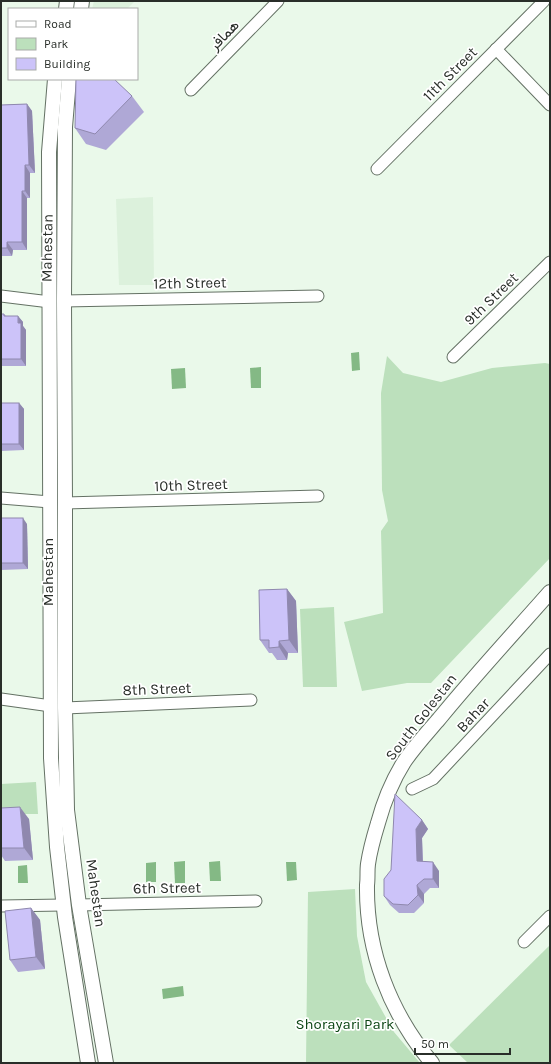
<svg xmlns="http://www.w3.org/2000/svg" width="551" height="1064" viewBox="0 0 551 1064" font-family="Karla,Vazirmatn,sans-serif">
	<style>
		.built { fill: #dcf1dc }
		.green { fill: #bce0bc }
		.water { fill: #84b985 }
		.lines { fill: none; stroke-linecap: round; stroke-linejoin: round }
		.minor-casing { stroke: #647164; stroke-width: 13 }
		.tertiary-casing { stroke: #647164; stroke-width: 16 }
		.minor { stroke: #fff; stroke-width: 11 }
		.tertiary { stroke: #fff; stroke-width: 14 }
		.wall { fill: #afa8d6 }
		.shaded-wall { fill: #8f88ae }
		.building { fill: #ccc3f9; stroke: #8f88ae }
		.labels { text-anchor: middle; stroke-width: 3.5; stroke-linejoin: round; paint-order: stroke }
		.street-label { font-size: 15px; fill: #292e29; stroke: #fff }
		.park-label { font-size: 15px; fill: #0c4614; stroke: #fff }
	</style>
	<rect width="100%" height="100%" fill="#eaf9ea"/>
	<!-- built -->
	<g class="built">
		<polygon points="94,1 135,1 127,9 92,9"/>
		<polygon points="153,197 154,285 119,285 116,199"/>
	</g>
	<!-- green -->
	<g class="green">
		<polygon points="387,356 403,373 441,382 492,368 545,363 550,364 550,558 431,683 407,683 362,691 344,622 383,613 381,531 388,521 382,490 381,393"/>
		<polygon points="334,607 337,687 303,687 300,609"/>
		<polygon points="36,782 38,814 1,814 1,784"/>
		<polygon points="355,889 357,936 366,982 394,1032 420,1063 306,1063 308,892"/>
		<polygon points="550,945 550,1061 548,1063 468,1063 449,1045"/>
	</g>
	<!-- water -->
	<g class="water">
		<polygon points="359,352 360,370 352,371 351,353"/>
		<polygon points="261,367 261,388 251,388 250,368"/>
		<polygon points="185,368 186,388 172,389 171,369"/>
		<polygon points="185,861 185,883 175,883 174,862"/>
		<polygon points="220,861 221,881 210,881 209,862"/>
		<polygon points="156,862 156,882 146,882 146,863"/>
		<polygon points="286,862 296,862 297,880 287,881"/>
		<polygon points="27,865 28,883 18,883 18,866"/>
		<polygon points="183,986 184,996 163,999 162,989"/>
	</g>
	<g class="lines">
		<defs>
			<g id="minor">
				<polyline points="496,49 550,105"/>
				<polyline points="191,90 278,1"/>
				<polyline points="377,169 544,1"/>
				<polyline points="1,296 50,302"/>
				<polyline points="64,301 318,296"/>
				<polyline points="453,357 550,262"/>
				<polyline points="1,498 50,502"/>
				<polyline points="65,503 318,496"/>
				<polyline points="1,699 51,706"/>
				<polyline points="65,708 251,700"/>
				<polyline points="412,789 433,779 550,654"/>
				<polyline points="79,905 256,901"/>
				<polyline points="1,906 63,905"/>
				<polyline points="524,942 550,916"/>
			</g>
			<g id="tertiary">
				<polyline points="66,9 67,1"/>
				<polyline points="81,9 82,1"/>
				<polyline points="55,79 49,152 51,758 57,847 65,917 88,1063"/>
				<polyline points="69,79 65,127 64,301 65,503 65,708 67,810 79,905 106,1063"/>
				<path d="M432,1063C390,1013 366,951 367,885C368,878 367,871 368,864C370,850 374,836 378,823C384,801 392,781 404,762C414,747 427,733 439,719C474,676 513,634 550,592"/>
			</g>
		</defs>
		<!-- minor casing -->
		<use href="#minor" class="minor-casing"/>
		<!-- tertiary casing -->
		<use href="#tertiary" class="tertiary-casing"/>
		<!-- minor -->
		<use href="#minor" class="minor"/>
		<!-- tertiary -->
		<use href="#tertiary" class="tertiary"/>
	</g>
	<!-- wall -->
	<g class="wall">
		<polygon points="132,96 144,112 106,150 86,144 75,128"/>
		<polygon points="27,104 32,111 35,173 30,173 30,198 27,198 27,250 13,250 12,256 1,256 1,105"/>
		<polygon points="1,314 4,314 6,316 18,316 23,322 23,326 26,330 26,366 1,366"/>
		<polygon points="1,403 19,403 24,409 24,450 1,451"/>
		<polygon points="1,518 27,524 28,569 1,570"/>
		<polygon points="287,589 296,601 298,653 288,653 287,660 277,660 272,653 269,653 260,640"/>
		<polygon points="1,808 29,819 33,860 5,861 1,855"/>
		<polygon points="422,820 428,829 422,838 423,862 439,871 439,888 430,888 424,894 424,903 414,913 399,913 390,905 384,896 391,870"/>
		<polygon points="31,908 40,920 45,969 18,972 10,960"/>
	</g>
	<!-- shaded-wall -->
	<g class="shaded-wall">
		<polygon points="27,104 32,111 35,173 29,165"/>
		<polygon points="25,165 30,173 30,198 25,191"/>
		<polygon points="22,191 27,198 27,250 22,242"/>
		<polygon points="7,242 13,250 12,256 7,248"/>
		<polygon points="18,316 23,322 23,326 26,330 26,366 21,359"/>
		<polygon points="19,403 24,409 24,450 19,444"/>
		<polygon points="23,518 27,524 28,569 23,563"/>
		<polygon points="287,589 296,601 298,653 289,640"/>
		<polygon points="279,641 288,653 287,660 279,647"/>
		<polygon points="20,807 29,819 33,860 24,848"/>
		<polygon points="422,820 428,829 422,838 423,870 417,861 416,829"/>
		<polygon points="433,862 439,871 439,888 433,879"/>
		<polygon points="417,885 424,894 424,903 418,895"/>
		<polygon points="31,908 40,920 45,969 36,957"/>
	</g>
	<!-- building -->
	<g class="building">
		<polygon points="76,79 114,79 132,96 95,134 75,128"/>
		<polygon points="27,104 29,165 25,165 25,191 22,191 22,242 7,242 7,248 1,248 1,105"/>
		<polygon points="1,314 4,314 4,316 18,316 18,323 21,323 21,359 1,359"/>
		<rect x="1" y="403" width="18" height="41"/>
		<rect x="1" y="518" width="22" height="45"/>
		<polygon points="287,589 289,640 279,641 279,647 269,648 269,640 260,640 259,590"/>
		<polygon points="395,794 422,820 416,829 417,861 433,862 433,879 424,879 417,885 418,895 408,905 393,904 384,896 384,879 391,870"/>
		<polygon points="20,807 24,848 1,848 1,808"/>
		<polygon points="31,908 36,957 10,960 5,911"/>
	</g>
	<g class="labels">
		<!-- street labels -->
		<g class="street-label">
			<text transform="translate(224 35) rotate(-46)" y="5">همافر</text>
			<text transform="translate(450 74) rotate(-45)" y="5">11th Street</text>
			<text transform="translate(47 248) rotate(-89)" y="5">Mahestan</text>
			<text transform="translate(190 283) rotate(-1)" y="5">12th Street</text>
			<text transform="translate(491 299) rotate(-44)" y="5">9th Street</text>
			<text transform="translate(191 485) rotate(-2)" y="5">10th Street</text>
			<text transform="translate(48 572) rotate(-90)" y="5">Mahestan</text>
			<text transform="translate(157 689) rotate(-2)" y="5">8th Street</text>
			<text transform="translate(473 715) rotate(-47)" y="5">Bahar</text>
			<text transform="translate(421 717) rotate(-52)" y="5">South Golestan</text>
			<text transform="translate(167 888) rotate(-1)" y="5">6th Street</text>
			<text transform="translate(96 893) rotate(82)" y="5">Mahestan</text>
		</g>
		<!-- park labels -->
		<g class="park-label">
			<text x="345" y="1029">Shorayari Park</text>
		</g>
	</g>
	<!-- border -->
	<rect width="551" height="1064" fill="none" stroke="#292e29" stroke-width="4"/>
	<!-- legend -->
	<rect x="8" y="8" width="130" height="72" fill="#ffffff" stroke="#a9aba9"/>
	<rect x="16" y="21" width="20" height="6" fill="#ffffff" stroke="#a9aba9"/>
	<text x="44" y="28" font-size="12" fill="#292e29">Road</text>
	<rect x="16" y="38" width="20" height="12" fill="#bce0bc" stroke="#a9aba9"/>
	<text x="44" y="48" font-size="12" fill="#292e29">Park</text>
	<rect x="16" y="58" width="20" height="12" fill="#ccc3f9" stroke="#a9aba9"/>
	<text x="44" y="68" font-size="12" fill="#292e29">Building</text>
	<!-- scale -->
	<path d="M415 1048v6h95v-6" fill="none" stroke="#292e29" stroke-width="2"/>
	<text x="421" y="1048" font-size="12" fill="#292e29" stroke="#ffffff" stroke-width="3" paint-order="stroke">50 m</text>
</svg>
